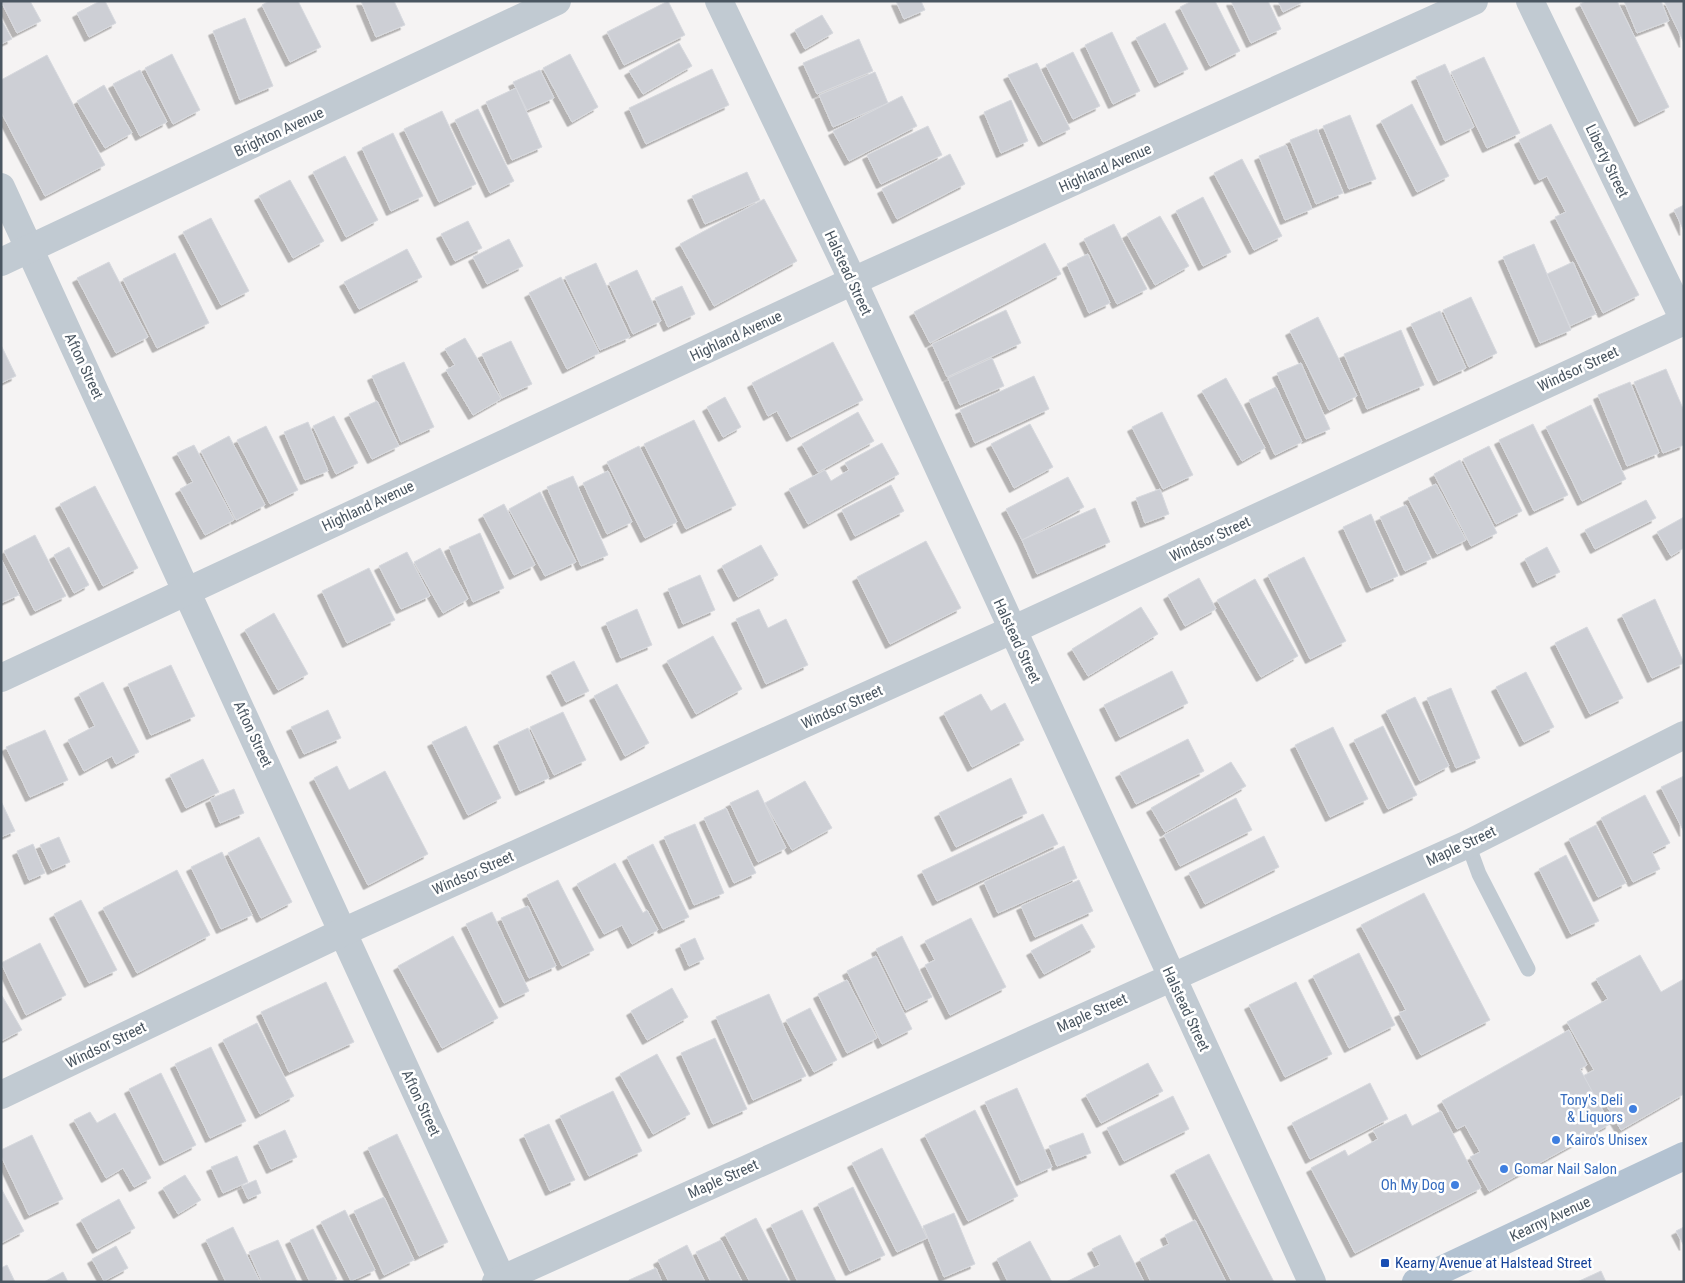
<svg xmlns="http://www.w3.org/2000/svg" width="1685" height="1283" viewBox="0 0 1685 1283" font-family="'Roboto Condensed',sans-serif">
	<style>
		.building { fill: #cdcfd5; stroke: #d7d9de; filter: url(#shadow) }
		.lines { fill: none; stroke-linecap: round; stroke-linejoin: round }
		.lane { stroke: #c1cad2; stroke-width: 15 }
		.street { stroke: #c1cad2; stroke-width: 28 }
		.primary { stroke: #b3c2d1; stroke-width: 28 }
		.shop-dot { fill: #3f7fe0; stroke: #fff; stroke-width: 2 }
		.transit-dot { fill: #1a4fb4; stroke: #fff; stroke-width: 2 }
		.labels { text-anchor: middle; stroke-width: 5; stroke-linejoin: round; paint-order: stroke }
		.street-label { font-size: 15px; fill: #4a5661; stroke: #fff }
		.shop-label { font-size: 15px; fill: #366cbe; stroke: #fff; text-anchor: end }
		.transit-label { font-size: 15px; fill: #164399; stroke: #fff; text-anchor: start }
	</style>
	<defs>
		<filter id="shadow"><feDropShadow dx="-4.5" dy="4.5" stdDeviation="0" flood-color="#0004"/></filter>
	</defs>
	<rect width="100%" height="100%" fill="#f5f3f3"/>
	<!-- building -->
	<g class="building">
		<polygon points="1,1 30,1 41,21 17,33"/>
		<polygon points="100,1 105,1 116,23 89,37 77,13"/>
		<polygon points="269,1 298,1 321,47 290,62 262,5"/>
		<polygon points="361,1 394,1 405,25 376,37"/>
		<polygon points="668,1 685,35 624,65 607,32"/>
		<polygon points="896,1 921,1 925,10 904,19"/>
		<polygon points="1192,1 1215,1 1240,51 1210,66 1180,7"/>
		<polygon points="1231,1 1268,1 1281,29 1251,43"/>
		<polygon points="1278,1 1305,1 1283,12"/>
		<polygon points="1586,1 1617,1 1669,107 1639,122 1580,4"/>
		<polygon points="1624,1 1661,1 1669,21 1637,33"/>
		<polygon points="1664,1 1684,1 1684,43"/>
		<polygon points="822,15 833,33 805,49 795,30"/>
		<polygon points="245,18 273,86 240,100 213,31"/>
		<polygon points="1,19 12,39 1,44"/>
		<polygon points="1165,23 1188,69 1159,83 1136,38"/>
		<polygon points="1112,32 1140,91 1113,104 1085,45"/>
		<polygon points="859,39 873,71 817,94 803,63"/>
		<polygon points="679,43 692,66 643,94 629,71"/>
		<polygon points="1073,52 1100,106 1073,119 1046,65"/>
		<polygon points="172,54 200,110 173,124 145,68"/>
		<polygon points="570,54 598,107 572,122 543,68"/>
		<polygon points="47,55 105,165 45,196 1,112 1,80"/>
		<polygon points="1484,57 1520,133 1487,148 1451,72"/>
		<polygon points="1037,63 1070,129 1043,142 1008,75"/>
		<polygon points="1445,64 1474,127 1445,141 1416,77"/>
		<polygon points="712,69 729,105 646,144 629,108"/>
		<polygon points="140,70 167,122 140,136 113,84"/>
		<polygon points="540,70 554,98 527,110 513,82"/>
		<polygon points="875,72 888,103 833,127 819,95"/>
		<polygon points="104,85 132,133 105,148 77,101"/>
		<polygon points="516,88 542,147 512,160 486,102"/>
		<polygon points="902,96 917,126 849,161 833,131"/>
		<polygon points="1011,100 1028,141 1001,153 984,112"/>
		<polygon points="1412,104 1449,176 1417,192 1381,121"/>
		<polygon points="478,109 514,181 490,193 455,120"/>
		<polygon points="442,111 476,184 439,202 404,129"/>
		<polygon points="1350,115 1376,179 1349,189 1323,126"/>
		<polygon points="1551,124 1639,295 1603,313 1555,217 1566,212 1547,176 1539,180 1519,140"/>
		<polygon points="928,126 942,155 881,184 867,155"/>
		<polygon points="1317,129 1343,193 1316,204 1290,140"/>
		<polygon points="393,133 423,196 391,211 362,148"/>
		<polygon points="1286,145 1312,209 1285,220 1259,156"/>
		<polygon points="950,154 965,184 897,219 882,189"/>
		<polygon points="345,156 378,220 346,237 313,172"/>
		<polygon points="1242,159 1282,236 1254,250 1214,173"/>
		<polygon points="747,172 760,200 705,224 692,196"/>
		<polygon points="290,180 324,241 293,258 259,196"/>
		<polygon points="1203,197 1231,252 1203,266 1176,211"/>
		<polygon points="764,199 797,261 714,306 680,244"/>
		<polygon points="1684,205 1684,231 1674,210"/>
		<polygon points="1160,216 1189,266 1155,285 1127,234"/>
		<polygon points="211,218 249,291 221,305 183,232"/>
		<polygon points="468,221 482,248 455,261 441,234"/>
		<polygon points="1114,224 1147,289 1117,304 1084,239"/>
		<polygon points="509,239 523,266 487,284 473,257"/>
		<polygon points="1045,243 1061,274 930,343 914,312"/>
		<polygon points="1534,244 1571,330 1540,343 1503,257"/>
		<polygon points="407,249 422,277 359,309 344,282"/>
		<polygon points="175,253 209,323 157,348 123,279"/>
		<polygon points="1088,254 1110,303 1089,313 1067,264"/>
		<polygon points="109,262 148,337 116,353 77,278"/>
		<polygon points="1573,262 1596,314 1570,326 1547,274"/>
		<polygon points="596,263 630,337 600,350 565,277"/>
		<polygon points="637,270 661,321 633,334 609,283"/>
		<polygon points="561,277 599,353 567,369 529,293"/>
		<polygon points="682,286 695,314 668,327 655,298"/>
		<polygon points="1471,297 1497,353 1469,367 1443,310"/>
		<polygon points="1006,310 1021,343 947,377 932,344"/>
		<polygon points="1440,311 1466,368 1438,381 1411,324"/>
		<polygon points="1318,317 1357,396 1329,410 1290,331"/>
		<polygon points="1401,330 1424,385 1367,409 1344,354"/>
		<polygon points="465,338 501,399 473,415 446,370 455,365 445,349"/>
		<polygon points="511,341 532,384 502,398 482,354"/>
		<polygon points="833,342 863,400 791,437 777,411 768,416 752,383"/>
		<polygon points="1,345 16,376 1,383"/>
		<polygon points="992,358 1004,386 960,405 948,378"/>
		<polygon points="404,362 434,427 401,442 372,376"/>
		<polygon points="1301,363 1330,429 1306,439 1277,373"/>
		<polygon points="1666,369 1684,411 1684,445 1663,453 1634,382"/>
		<polygon points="1034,376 1049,409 975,443 960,410"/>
		<polygon points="1226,378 1265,448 1242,461 1202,391"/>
		<polygon points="1630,382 1659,453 1627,466 1598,395"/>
		<polygon points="1276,387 1302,442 1275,455 1249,400"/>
		<polygon points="725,397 741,427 723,437 707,407"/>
		<polygon points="377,401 399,446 372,459 349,414"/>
		<polygon points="1591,405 1626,479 1582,501 1546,427"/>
		<polygon points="858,412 874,441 818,472 802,444"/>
		<polygon points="1162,412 1193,475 1163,489 1132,427"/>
		<polygon points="334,416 358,463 336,474 313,426"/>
		<polygon points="694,420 736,505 686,529 644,444"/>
		<polygon points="308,422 328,471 305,480 284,432"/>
		<polygon points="1030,424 1053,467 1014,488 991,444"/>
		<polygon points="1533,424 1568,495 1534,511 1499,440"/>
		<polygon points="266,426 298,490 270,504 237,440"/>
		<polygon points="229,436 265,505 236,520 201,451"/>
		<polygon points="882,443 899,474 808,524 789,489 825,470 831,481 849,470 845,463"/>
		<polygon points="194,445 234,520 205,535 180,489 193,482 177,453"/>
		<polygon points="639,446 677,522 645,538 607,462"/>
		<polygon points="1489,446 1522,511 1496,524 1463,459"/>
		<polygon points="1460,460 1497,533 1471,546 1434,474"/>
		<polygon points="608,471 632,522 607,534 583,483"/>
		<polygon points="573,476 608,555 581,566 547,487"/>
		<polygon points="1068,477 1084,507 1022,540 1006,509"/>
		<polygon points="1436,484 1466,540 1437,554 1408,498"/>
		<polygon points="891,485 904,511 855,536 842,510"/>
		<polygon points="95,486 138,568 103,586 60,504"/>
		<polygon points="1160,489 1169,514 1145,523 1136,498"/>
		<polygon points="540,492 576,562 545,576 509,509"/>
		<polygon points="1646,500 1656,518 1595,549 1585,530"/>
		<polygon points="504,504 535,565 514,575 483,515"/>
		<polygon points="1406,505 1431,559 1405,571 1380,517"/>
		<polygon points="1095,508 1110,542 1037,574 1022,540"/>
		<polygon points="1371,514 1398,576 1371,588 1343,527"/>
		<polygon points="1684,517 1684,548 1671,556 1657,532"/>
		<polygon points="480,533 504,588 473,602 449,547"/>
		<polygon points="35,535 66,596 35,611 4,551"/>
		<polygon points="926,541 961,608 890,644 857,577"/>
		<polygon points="761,545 778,575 738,597 722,566"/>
		<polygon points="69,547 89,585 74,593 54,555"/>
		<polygon points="1547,547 1560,572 1537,583 1525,559"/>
		<polygon points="440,548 468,599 443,613 414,562"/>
		<polygon points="407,552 430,596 401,609 379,566"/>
		<polygon points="1304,557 1346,641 1310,659 1268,575"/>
		<polygon points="1,559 19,595 1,603"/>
		<polygon points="369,568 395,620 347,643 322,591"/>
		<polygon points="700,575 715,610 683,624 668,589"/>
		<polygon points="1199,578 1216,609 1185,626 1168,595"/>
		<polygon points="1255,579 1298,656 1261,677 1217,600"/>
		<polygon points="1655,599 1684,663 1652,678 1622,615"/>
		<polygon points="1141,607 1158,634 1088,676 1072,649"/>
		<polygon points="637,609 652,645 621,658 606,623"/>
		<polygon points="759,609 768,628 786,619 808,665 766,684 736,619"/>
		<polygon points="274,613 308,674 278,690 245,630"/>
		<polygon points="1587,627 1623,698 1590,714 1555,643"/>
		<polygon points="713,636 742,689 696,714 667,661"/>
		<polygon points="574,661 589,691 566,702 551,672"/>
		<polygon points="171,665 195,716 151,735 128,684"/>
		<polygon points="1172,671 1188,703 1120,737 1104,705"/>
		<polygon points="1526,672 1554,727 1524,742 1496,687"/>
		<polygon points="103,682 139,752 116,764 112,756 84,771 68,740 95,726 79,694"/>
		<polygon points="617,684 649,743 625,756 594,696"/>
		<polygon points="1451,688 1480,758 1456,768 1427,698"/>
		<polygon points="981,694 991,711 1005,703 1024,740 972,767 944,713"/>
		<polygon points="1415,697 1449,766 1420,781 1386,711"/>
		<polygon points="328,710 341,738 304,754 291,727"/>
		<polygon points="563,712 586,760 554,775 530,727"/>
		<polygon points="466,726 501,798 468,815 432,742"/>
		<polygon points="1383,726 1417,795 1388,809 1354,740"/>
		<polygon points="1333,727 1368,799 1330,817 1295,745"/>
		<polygon points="528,728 549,778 520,791 498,742"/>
		<polygon points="45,730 68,780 30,797 6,747"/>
		<polygon points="1188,739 1204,771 1136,804 1120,773"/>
		<polygon points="203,759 219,792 186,808 170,775"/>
		<polygon points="1231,762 1246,786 1165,832 1151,808"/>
		<polygon points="337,766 349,790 385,771 428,854 368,885 314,778"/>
		<polygon points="1684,776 1684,832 1661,787"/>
		<polygon points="1011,778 1027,813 956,847 939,813"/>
		<polygon points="805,781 832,828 792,850 765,803"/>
		<polygon points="234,789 244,813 220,823 210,799"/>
		<polygon points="758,790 786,848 758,862 730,803"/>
		<polygon points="1645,795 1670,843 1652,852 1660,869 1633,882 1601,818"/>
		<polygon points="1236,798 1252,830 1180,866 1164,835"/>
		<polygon points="1,801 15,831 1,837"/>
		<polygon points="726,808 756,873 734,883 704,818"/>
		<polygon points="1043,814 1058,844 937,901 922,871"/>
		<polygon points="695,824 724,893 694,905 664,837"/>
		<polygon points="1596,825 1626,883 1598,897 1569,839"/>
		<polygon points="1264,836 1279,867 1205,904 1189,873"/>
		<polygon points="59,837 70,862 52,870 40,845"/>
		<polygon points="259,837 292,902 261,918 228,853"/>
		<polygon points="33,844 45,873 29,880 17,851"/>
		<polygon points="653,844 689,917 663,929 627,857"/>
		<polygon points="1064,846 1077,878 998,913 984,882"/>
		<polygon points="222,852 252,915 221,929 191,867"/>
		<polygon points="1566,855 1599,921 1571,934 1539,869"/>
		<polygon points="615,863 643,913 647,910 658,930 632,944 622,925 604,934 577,884"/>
		<polygon points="177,870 210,935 137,973 103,908"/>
		<polygon points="558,880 594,950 562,966 527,895"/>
		<polygon points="1079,880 1093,911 1035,937 1021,906"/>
		<polygon points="1424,893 1490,1020 1421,1055 1399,1013 1406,1010 1361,925"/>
		<polygon points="81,900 117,970 89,983 54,914"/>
		<polygon points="528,906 556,966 529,978 501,918"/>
		<polygon points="492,912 529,991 504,1003 466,924"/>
		<polygon points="971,918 1006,987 950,1015 925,965 935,960 925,941"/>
		<polygon points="1082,924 1095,947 1044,974 1031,951"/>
		<polygon points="453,936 498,1018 442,1048 398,966"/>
		<polygon points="902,936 932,997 906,1010 876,949"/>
		<polygon points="695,938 704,959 689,966 680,945"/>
		<polygon points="40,943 66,995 26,1015 1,963"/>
		<polygon points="1359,953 1395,1025 1349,1048 1313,976"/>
		<polygon points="1640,955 1661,992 1684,979 1684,1094 1621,1130 1601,1096 1594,1099 1581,1077 1594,1070 1567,1022 1608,999 1596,979"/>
		<polygon points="876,956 912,1029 882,1044 847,971"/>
		<polygon points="847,980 877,1038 847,1053 818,994"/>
		<polygon points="326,982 354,1042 289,1072 261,1012"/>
		<polygon points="1296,982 1332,1054 1285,1077 1249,1005"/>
		<polygon points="672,988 688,1017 647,1040 631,1011"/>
		<polygon points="1,994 22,1030 1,1041"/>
		<polygon points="769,994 806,1076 753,1100 716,1017"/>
		<polygon points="810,1008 837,1060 814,1072 786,1020"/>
		<polygon points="257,1023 294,1096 260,1114 223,1040"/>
		<polygon points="1569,1030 1587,1065 1580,1069 1610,1124 1489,1191 1470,1157 1480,1152 1465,1125 1457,1129 1442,1101"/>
		<polygon points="715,1038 747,1109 713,1124 681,1053"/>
		<polygon points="211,1047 246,1121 210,1138 175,1064"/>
		<polygon points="657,1054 690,1114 653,1134 620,1074"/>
		<polygon points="1148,1063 1163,1091 1101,1123 1086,1095"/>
		<polygon points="161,1073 196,1145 164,1161 129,1089"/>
		<polygon points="1370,1083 1388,1119 1310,1159 1292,1123"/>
		<polygon points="1017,1088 1052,1167 1021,1181 985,1102"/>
		<polygon points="613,1091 642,1151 589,1176 560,1116"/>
		<polygon points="1173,1096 1189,1129 1124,1161 1107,1128"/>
		<polygon points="975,1110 1018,1196 968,1221 925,1135"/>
		<polygon points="1441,1111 1481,1188 1355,1253 1311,1168 1345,1150 1348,1156 1378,1139 1373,1130 1406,1114 1412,1126"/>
		<polygon points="90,1112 97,1123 115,1113 151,1178 134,1187 123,1168 106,1178 74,1120"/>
		<polygon points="549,1124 575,1180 550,1191 524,1135"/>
		<polygon points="285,1130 297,1157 271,1169 258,1142"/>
		<polygon points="1083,1133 1091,1153 1057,1166 1049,1146"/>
		<polygon points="397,1134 448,1242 419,1256 368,1148"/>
		<polygon points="32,1135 63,1199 29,1215 1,1156 1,1150"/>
		<polygon points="882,1148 927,1238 897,1252 852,1163"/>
		<polygon points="1209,1154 1274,1282 1232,1282 1175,1171"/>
		<polygon points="237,1156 248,1182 223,1193 211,1167"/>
		<polygon points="185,1175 201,1200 178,1214 163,1188"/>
		<polygon points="256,1180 261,1193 248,1199 242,1186"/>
		<polygon points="853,1187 885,1255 850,1271 818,1204"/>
		<polygon points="1,1188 24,1231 1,1243"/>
		<polygon points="384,1197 414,1260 384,1275 354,1211"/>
		<polygon points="119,1199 135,1228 97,1249 81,1220"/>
		<polygon points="345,1210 375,1270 351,1281 321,1222"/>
		<polygon points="802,1210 836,1281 834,1282 798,1282 771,1225"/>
		<polygon points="954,1213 975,1264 944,1277 923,1226"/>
		<polygon points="756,1218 788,1280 784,1282 750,1282 725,1234"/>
		<polygon points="1195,1220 1226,1282 1151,1282 1140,1259 1169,1244 1165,1235"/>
		<polygon points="233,1227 260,1282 226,1282 206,1240"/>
		<polygon points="1684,1227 1684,1246 1676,1231"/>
		<polygon points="313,1229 337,1279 331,1282 310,1282 290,1240"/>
		<polygon points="1120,1235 1144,1282 1066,1282 1100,1265 1092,1249"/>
		<polygon points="278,1240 297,1282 262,1282 249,1252"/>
		<polygon points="721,1240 742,1282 711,1282 696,1252"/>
		<polygon points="1030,1241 1052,1282 1008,1282 997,1259"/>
		<polygon points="687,1245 705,1282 669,1282 658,1260"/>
		<polygon points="116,1246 128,1268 104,1281 92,1259"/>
		<polygon points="7,1265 15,1282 1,1282 1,1268"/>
		<polygon points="656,1268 662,1282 629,1282 629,1280"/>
		<polygon points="1601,1271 1606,1282 1577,1282"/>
		<polygon points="63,1272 68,1282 44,1282"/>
	</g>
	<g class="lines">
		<!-- lane -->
		<polyline class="lane" points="1468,844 1479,874 1528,969"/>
		<!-- street -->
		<g class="street">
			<polyline points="719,1 853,281 1312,1282"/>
			<polyline points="1530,1 1684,320"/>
			<polyline points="1,187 503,1282"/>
			<polyline points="1,262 557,1"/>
			<polyline points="1,678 853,281 1474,1"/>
			<polyline points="1,1095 343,932 1012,630 1684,321"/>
			<polyline points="496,1282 1468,844 1684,735"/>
		</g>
		<!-- primary -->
		<polyline class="primary" points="1416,1282 1684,1156"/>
	</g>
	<!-- markers -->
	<g class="shop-dot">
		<circle cx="1633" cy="1109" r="5"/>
		<circle cx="1556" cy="1140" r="5"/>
		<circle cx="1504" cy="1169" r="5"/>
		<circle cx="1455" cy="1185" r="5"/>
	</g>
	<rect class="transit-dot" x="1380" y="1258" width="10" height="10" rx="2.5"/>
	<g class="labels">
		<!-- street labels -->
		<g class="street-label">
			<text transform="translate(279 132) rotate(-25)" y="5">Brighton Avenue</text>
			<text transform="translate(1607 161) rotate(64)" y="5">Liberty Street</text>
			<text transform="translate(1105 168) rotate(-24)" y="5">Highland Avenue</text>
			<text transform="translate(848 273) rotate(65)" y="5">Halstead Street</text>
			<text transform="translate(736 336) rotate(-25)" y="5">Highland Avenue</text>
			<text transform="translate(84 366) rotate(65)" y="5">Afton Street</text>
			<text transform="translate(1578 369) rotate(-25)" y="5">Windsor Street</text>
			<text transform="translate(368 506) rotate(-25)" y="5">Highland Avenue</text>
			<text transform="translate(1210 539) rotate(-25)" y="5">Windsor Street</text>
			<text transform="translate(1017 641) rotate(65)" y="5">Halstead Street</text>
			<text transform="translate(842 707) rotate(-24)" y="5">Windsor Street</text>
			<text transform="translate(253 734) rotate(65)" y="5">Afton Street</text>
			<text transform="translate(1461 846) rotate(-25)" y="5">Maple Street</text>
			<text transform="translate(473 873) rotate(-24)" y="5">Windsor Street</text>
			<text transform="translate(1186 1009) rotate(65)" y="5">Halstead Street</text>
			<text transform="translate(1092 1013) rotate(-24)" y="5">Maple Street</text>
			<text transform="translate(106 1045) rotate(-26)" y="5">Windsor Street</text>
			<text transform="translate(421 1103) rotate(65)" y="5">Afton Street</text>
			<text transform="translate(723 1179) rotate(-24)" y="5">Maple Street</text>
			<text transform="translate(1550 1219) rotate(-25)" y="5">Kearny Avenue</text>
		</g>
		<!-- shop labels -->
		<g class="shop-label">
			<text x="1623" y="1105">Tony's Deli<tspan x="1623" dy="17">&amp; Liquors</tspan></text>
			<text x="1566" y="1145" text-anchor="start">Kairo's Unisex</text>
			<text x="1514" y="1174" text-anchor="start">Gomar Nail Salon</text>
			<text x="1445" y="1190">Oh My Dog</text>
		</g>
		<!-- transit labels -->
		<g class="transit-label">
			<text x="1395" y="1268">Kearny Avenue at Halstead Street</text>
		</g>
	</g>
	<!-- border -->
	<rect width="1685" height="1283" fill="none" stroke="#4a5661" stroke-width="5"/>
</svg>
